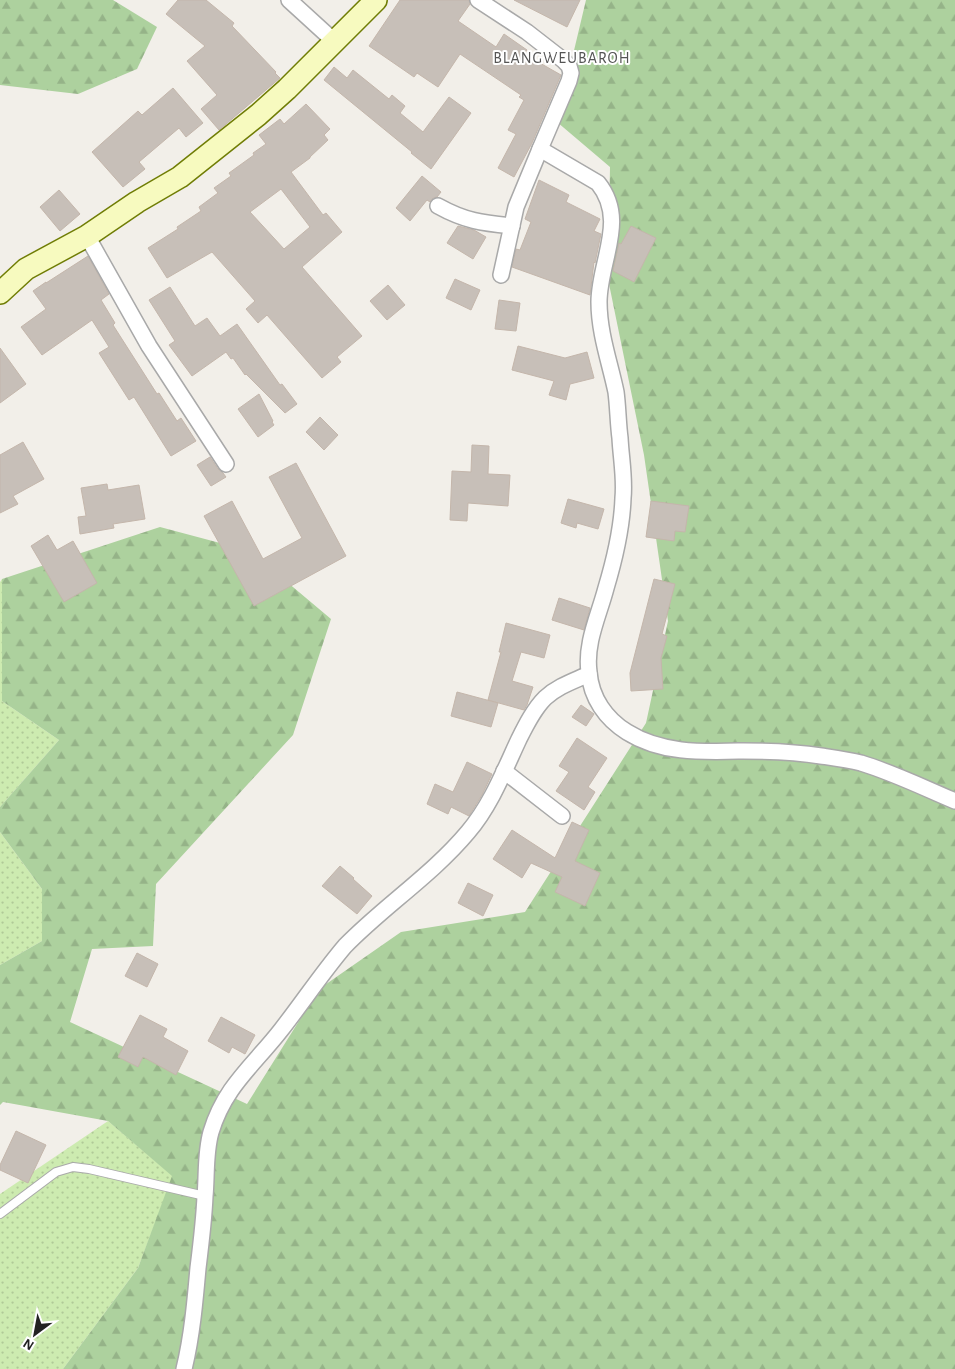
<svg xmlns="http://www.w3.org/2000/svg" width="955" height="1369" viewBox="0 0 955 1369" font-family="'Alegreya Sans',sans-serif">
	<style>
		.grass { fill: url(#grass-dots) }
		.forest { fill: url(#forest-firs) }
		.building { fill: #c7bfb8; stroke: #c4b6ab; fill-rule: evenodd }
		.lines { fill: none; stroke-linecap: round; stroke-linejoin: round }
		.lane-casing { stroke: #a9a9a9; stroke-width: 10 }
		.street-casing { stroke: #a9a9a9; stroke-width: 18 }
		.secondary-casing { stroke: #707d05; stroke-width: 24 }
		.lane { stroke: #fff; stroke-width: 8 }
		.street { stroke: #fff; stroke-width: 15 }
		.secondary { stroke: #f7fabf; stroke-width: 21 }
		.labels { text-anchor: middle; stroke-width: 4; stroke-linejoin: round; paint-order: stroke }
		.quarter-label { font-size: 16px; letter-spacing: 1px; fill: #555; stroke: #fff }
	</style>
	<defs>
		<pattern id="grass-dots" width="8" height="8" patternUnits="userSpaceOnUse" patternTransform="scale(1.25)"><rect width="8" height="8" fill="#cdebb0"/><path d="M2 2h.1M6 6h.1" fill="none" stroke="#b0c997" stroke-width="1.8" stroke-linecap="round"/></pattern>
		<pattern id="forest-firs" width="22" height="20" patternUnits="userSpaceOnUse" patternTransform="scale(1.25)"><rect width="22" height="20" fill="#add19e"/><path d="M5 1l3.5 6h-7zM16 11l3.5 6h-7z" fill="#95b388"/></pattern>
	</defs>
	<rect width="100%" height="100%" fill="#f2efe9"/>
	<!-- grass -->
	<g class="grass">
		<polygon points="2,579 2,701 59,740 0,807 0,582"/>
		<polygon points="0,832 42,889 42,941 0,965"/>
		<polygon points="108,1121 173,1176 138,1268 63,1369 0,1369 0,1194"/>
	</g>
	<!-- forest -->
	<g class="forest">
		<polygon points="0,0 113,0 157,27 137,69 78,94 0,85"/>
		<polygon points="586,0 955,0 955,1369 63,1369 138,1268 172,1176 108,1121 3,1102 0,1105 0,965 42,941 42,889 0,832 0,807 59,740 2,701 2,579 160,527 250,551 331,619 293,735 156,884 153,946 92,949 70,1022 247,1104 319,989 401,932 525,912 646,723 668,621 644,455 608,279 610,167 557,122"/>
	</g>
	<!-- building -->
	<g class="building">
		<polygon points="178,0 206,0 234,23 232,26 276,72 275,73 280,78 219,130 201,109 217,95 187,61 205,46 166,14"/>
		<polygon points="400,0 469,0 470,4 458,21 496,47 504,34 527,50 524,54 561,75 532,143 514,177 498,168 516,134 508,130 524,100 519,97 521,95 460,54 438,87 417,73 414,77 369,46"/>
		<polygon points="514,0 580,0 567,27"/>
		<polygon points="334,67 347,78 353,70 389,99 392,95 405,106 400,113 423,132 449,97 471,113 431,169 411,153 412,152 324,80"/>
		<polygon points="173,88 203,123 186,137 179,128 139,162 145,169 123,187 92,152 138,111 142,115"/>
		<path d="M306,104L330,129L324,135L328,140L310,157V158L291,172L323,215L326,213L342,232L302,267L362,336L337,357L341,362L322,378L267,315L258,323L246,309L255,301L212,252L167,278L148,248L178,229L177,227L201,211L199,207L218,193L214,188L231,176L229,173L254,155L253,153L266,144L259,135L280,119L284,124ZM281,189L310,227L284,249L250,212Z"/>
		<polygon points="422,176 441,192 437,197 433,198 430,202 427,200 410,221 396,208"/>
		<polygon points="539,180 569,195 566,202 600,219 594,231 601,234 595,263 594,262 590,295 512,267 516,249 520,250 531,222 525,219"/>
		<polygon points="59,190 80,214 60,231 40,207"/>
		<polygon points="458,226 474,230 486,237 473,259 447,243"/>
		<polygon points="631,226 656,238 634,282 613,271 619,243 621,244"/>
		<polygon points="88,256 109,294 101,300 115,323 113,325 157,394 159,393 177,421 181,418 196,441 171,456 134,397 129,400 99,353 109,347 92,320 42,355 21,327 46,309 33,291 46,282 46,283"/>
		<polygon points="455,279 480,290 471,310 446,298"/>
		<polygon points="388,285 405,305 387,320 370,301"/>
		<polygon points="170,287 195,326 207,318 220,336 237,324 280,385 282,384 297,404 285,413 246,374 245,375 233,358 231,359 226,352 192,376 169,345 175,341 149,300"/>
		<polygon points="499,300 520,303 516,331 495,329"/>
		<polygon points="518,346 565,358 587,352 594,378 570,384 566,400 549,395 554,381 512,370"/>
		<polygon points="0,348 26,384 0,403"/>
		<polygon points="259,394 273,421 272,422 274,425 258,437 238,409"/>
		<polygon points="320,417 338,435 324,450 306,432"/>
		<polygon points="23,442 44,479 13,496 18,504 0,513 0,455"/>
		<polygon points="472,445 489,446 488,474 510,475 508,506 468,503 467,521 450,520 452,471 471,472"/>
		<polygon points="210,457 218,469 223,473 226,477 211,486 197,465"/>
		<polygon points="296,463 346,556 254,606 204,516 232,501 263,559 302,538 269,477"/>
		<polygon points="107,484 108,490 139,485 145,519 113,524 114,528 80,534 78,517 86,516 81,488"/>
		<polygon points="568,499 604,509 598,529 577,523 576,528 561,523"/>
		<polygon points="651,501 689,506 685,532 675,531 674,541 646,537"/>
		<polygon points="48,535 57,550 73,541 97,583 64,602 31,546"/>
		<polygon points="654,579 675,584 662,634 667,636 661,658 663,689 631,691 630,673"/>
		<polygon points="559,598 590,608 584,630 552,620"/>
		<polygon points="506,623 550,635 544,658 521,652 512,681 533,687 527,705 524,710 488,700 501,652 499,652"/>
		<polygon points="457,692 498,703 491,727 451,716"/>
		<polygon points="581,705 594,714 586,726 572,717"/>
		<polygon points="577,738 607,758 588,787 595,792 584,810 556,791 569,772 559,766"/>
		<polygon points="467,762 492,774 482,795 469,816 451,807 448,814 427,804 435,784 453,792"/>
		<polygon points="572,822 589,830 575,861 600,873 585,906 555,892 562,877 531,863 522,878 493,859 512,830 555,858"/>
		<polygon points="340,866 354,878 353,879 372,896 357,914 322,886"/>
		<polygon points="468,883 493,895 483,916 458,903"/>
		<polygon points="137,953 158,964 147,987 125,976"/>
		<polygon points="140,1015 167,1029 163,1037 188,1051 176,1075 143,1057 138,1067 118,1057"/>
		<polygon points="221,1017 255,1035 245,1054 232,1047 229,1053 208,1041"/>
		<polygon points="16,1131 46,1145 28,1183 0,1170 0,1165"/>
	</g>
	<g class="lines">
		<defs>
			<polyline id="lane" points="0,1214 56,1172 73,1167 89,1169 205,1196"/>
			<g id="street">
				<polyline points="289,0 335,42"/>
				<path d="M478,0L527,32L563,60L569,66L571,73L569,81L540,149L598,183C628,220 599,261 599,302C599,333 610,363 616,392C618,407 618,423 620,438C621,458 625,478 623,498C622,528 615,558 606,588C599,615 585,643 589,672C591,698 606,719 627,732C662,754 703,752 743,751C769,751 796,752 821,756C834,758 848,760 861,763C894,773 924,788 955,801"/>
				<path d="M438,206C465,221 482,223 512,226"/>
				<polyline points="87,236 149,346 226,464"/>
				<polyline points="501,275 516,207 540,149"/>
				<polyline points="504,771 562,816"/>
				<path d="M184,1369C192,1336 195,1302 198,1268C201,1244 204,1220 205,1196C207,1175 205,1153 211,1132C225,1086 253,1066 281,1030C303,1002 322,973 345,946C384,906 432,875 468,832C491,805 504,771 519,739C526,725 534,709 545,698C558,686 574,681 589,674"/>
			</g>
			<polyline id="secondary" points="0,293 26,269 87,236 137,202 180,177 258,115 287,89 376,0"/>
		</defs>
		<!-- lane casing -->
		<use href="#lane" class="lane-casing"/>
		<!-- street casing -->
		<use href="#street" class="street-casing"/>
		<!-- secondary casing -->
		<use href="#secondary" class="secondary-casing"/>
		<!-- lane -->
		<use href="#lane" class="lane"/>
		<!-- street -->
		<use href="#street" class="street"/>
		<!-- secondary -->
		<use href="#secondary" class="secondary"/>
	</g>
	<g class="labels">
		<!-- quarter labels -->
		<g class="quarter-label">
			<text x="562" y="63">BLANGWEUBAROH</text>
		</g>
	</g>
	<!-- north arrow -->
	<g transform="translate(35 1334) rotate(212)" stroke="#ffffff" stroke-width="4" paint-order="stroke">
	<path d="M0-4L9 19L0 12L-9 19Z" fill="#222222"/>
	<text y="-8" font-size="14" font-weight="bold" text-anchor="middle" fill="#222222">N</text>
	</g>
</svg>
